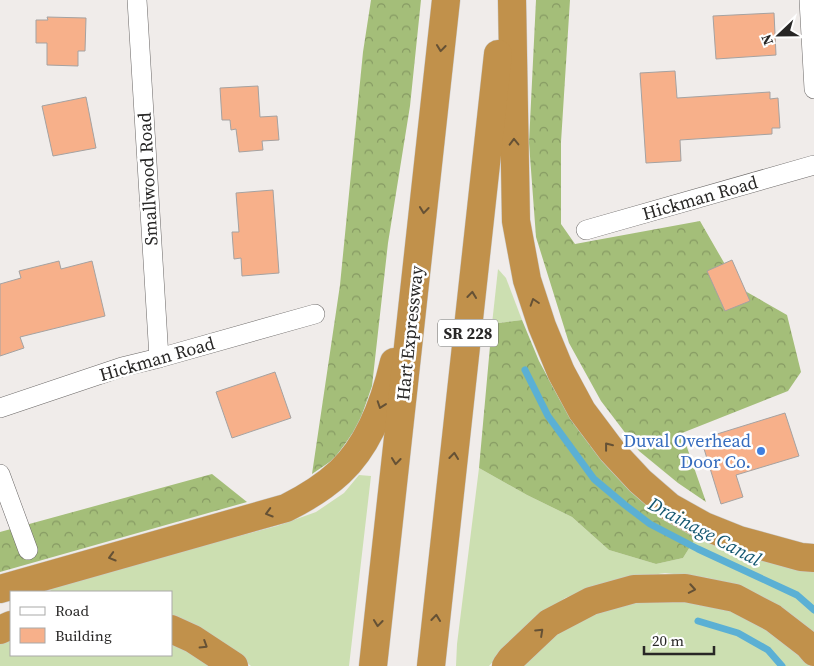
<svg xmlns="http://www.w3.org/2000/svg" width="814" height="666" viewBox="0 0 814 666" font-family="'Source Serif 4',serif">
	<style>
		.grass { fill: #ccdfb1 }
		.forest { fill: url(#forest-crowns) }
		.lines { fill: none; stroke-linecap: round; stroke-linejoin: round }
		.stream { stroke: #5bb0d4; stroke-width: 7 }
		.building { fill: #f7b08a; stroke: #a5a2a1 }
		.street-casing { stroke: #6a6766; stroke-width: 20 }
		.highway-casing { stroke: #cbcbcb; stroke-width: 29 }
		.street { stroke: #fff; stroke-width: 19 }
		.highway { stroke: #c1914b; stroke-width: 28 }
		.oneway { stroke: #655135 }
		.shop-dot { fill: #3f7fe0; stroke: #fff; stroke-width: 2 }
		.labels { text-anchor: middle; stroke-width: 5; stroke-linejoin: round; paint-order: stroke }
		.shield { fill: #fff; stroke: #686867; stroke-width: 1 }
		.shield-label { font-size: 16px; font-weight: bold; fill: #282726 }
		.street-label { font-size: 18px; fill: #282726; stroke: #fff }
		.shop-label { font-size: 18px; fill: #366cbe; stroke: #fff; text-anchor: end }
		.water-label { font-size: 19px; font-style: italic; fill: #145771; stroke: #fff }
	</style>
	<defs>
		<pattern id="forest-crowns" width="20" height="18" patternUnits="userSpaceOnUse" patternTransform="scale(1.25)"><rect width="20" height="18" fill="#a4be79"/><path d="M2 6a3 3 0 1 1 6 0M12 15a3 3 0 1 1 6 0" fill="none" stroke="#869a63"/></pattern>
	</defs>
	<rect width="100%" height="100%" fill="#f0ecea"/>
	<!-- grass -->
	<g class="grass">
		<polygon points="498,269 506,278 522,320 492,324"/>
		<polygon points="479,468 527,495 572,517 609,550 656,564 683,558 698,534 814,570 814,638 751,592 709,578 665,573 610,581 565,598 526,626 489,666 456,666 457,644"/>
		<polygon points="359,475 371,476 349,666 251,666 223,642 171,616 171,592 51,592 49,585 277,526 316,512 344,493"/>
		<polygon points="665,598 714,605 756,618 810,666 518,666 540,644 577,619 622,602"/>
		<polygon points="11,638 11,655 171,655 171,642 213,666 0,666 0,643"/>
	</g>
	<!-- forest -->
	<g class="forest">
		<polygon points="371,0 421,0 410,106 388,243 372,386 358,426 334,459 312,474 340,285 363,52"/>
		<polygon points="536,0 570,0 561,142 561,224 575,244 700,221 738,287 787,315 801,372 788,391 682,433 706,502 678,483 639,451 601,401 569,343 536,237 529,143"/>
		<polygon points="522,320 539,361 560,400 583,436 626,484 698,534 683,558 656,564 609,550 572,517 527,495 479,468 492,324"/>
		<polygon points="212,474 247,502 0,572 0,532"/>
	</g>
	<g class="lines">
		<!-- stream -->
		<g class="stream">
			<polyline points="525,370 548,416 594,479 625,505 650,524 698,549 797,595 814,610"/>
			<polyline points="698,621 738,633 768,650 782,666"/>
		</g>
	</g>
	<!-- building -->
	<g class="building">
		<polygon points="774,13 776,55 716,59 713,16"/>
		<polygon points="47,17 86,18 85,51 78,51 78,66 47,65 47,43 36,43 36,20 48,20"/>
		<polygon points="675,71 677,98 770,92 770,99 778,98 780,128 772,128 772,134 680,140 681,161 646,163 640,73"/>
		<polygon points="258,86 260,117 277,116 279,140 262,141 263,150 239,152 236,129 231,130 230,120 222,120 220,88"/>
		<polygon points="86,97 96,148 53,156 42,106"/>
		<polygon points="273,190 279,273 242,276 241,258 234,259 232,232 239,232 236,193"/>
		<polygon points="732,260 750,301 725,311 707,271"/>
		<polygon points="59,261 61,269 92,261 105,316 20,337 24,348 0,356 0,284 21,278 19,271"/>
		<polygon points="275,372 291,418 232,438 216,392"/>
		<polygon points="785,413 799,456 736,475 743,497 721,504 701,439"/>
	</g>
	<g class="lines">
		<defs>
			<g id="street">
				<polyline points="137,0 159,358"/>
				<polyline points="809,0 814,89"/>
				<polyline points="586,230 814,165"/>
				<polyline points="0,408 122,367 159,358 315,314"/>
				<polyline points="0,474 28,550"/>
			</g>
			<g id="highway">
				<polyline points="512,0 516,221 527,280 542,326 561,372 582,411 612,451 640,481 670,507 704,526 739,540 801,557 814,558"/>
				<path d="M0,589L286,508C306,498 324,487 340,472C370,444 385,401 394,362"/>
				<polyline points="171,629 193,639 234,666"/>
				<polyline points="0,630 11,625"/>
				<polyline points="373,666 446,0"/>
				<polyline points="431,666 498,54"/>
				<polyline points="506,666 511,659 549,623 591,601 634,589 685,588 735,598 773,618 808,645 814,652"/>
			</g>
		</defs>
		<!-- street casing -->
		<use href="#street" class="street-casing"/>
		<!-- highway casing -->
		<use href="#highway" class="highway-casing"/>
		<!-- street -->
		<use href="#street" class="street"/>
		<!-- highway -->
		<use href="#highway" class="highway"/>
	</g>
	<!-- one-way arrows -->
	<defs><path id="oneway-chevron" d="M-2-3.5L2.5 0L-2 3.5" fill="none" stroke-width="1.6" stroke-linecap="round" stroke-linejoin="round" transform="scale(1.25)"/></defs>
	<g class="oneway">
		<use href="#oneway-chevron" transform="translate(441 48) rotate(96)"/>
		<use href="#oneway-chevron" transform="translate(514 142) rotate(-91)"/>
		<use href="#oneway-chevron" transform="translate(424 210) rotate(96)"/>
		<use href="#oneway-chevron" transform="translate(472 295) rotate(-84)"/>
		<use href="#oneway-chevron" transform="translate(534 302) rotate(-108)"/>
		<use href="#oneway-chevron" transform="translate(381 405) rotate(109)"/>
		<use href="#oneway-chevron" transform="translate(608 446) rotate(-128)"/>
		<use href="#oneway-chevron" transform="translate(454 456) rotate(-84)"/>
		<use href="#oneway-chevron" transform="translate(396 461) rotate(96)"/>
		<use href="#oneway-chevron" transform="translate(269 513) rotate(164)"/>
		<use href="#oneway-chevron" transform="translate(112 557) rotate(164)"/>
		<use href="#oneway-chevron" transform="translate(692 589) rotate(10)"/>
		<use href="#oneway-chevron" transform="translate(436 618) rotate(-84)"/>
		<use href="#oneway-chevron" transform="translate(378 623) rotate(96)"/>
		<use href="#oneway-chevron" transform="translate(540 632) rotate(-43)"/>
		<use href="#oneway-chevron" transform="translate(204 645) rotate(32)"/>
	</g>
	<!-- markers -->
	<circle class="shop-dot" cx="761" cy="451" r="5"/>
	<g class="labels">
		<!-- shield labels -->
		<rect class="shield" x="438" y="319.5" width="60" height="27" rx="4"/>
		<g class="shield-label">
			<text x="468" y="339">SR 228</text>
		</g>
		<!-- street labels -->
		<g class="street-label">
			<text transform="translate(148 179) rotate(-93)" y="6">Smallwood Road</text>
			<text transform="translate(700 198) rotate(-16)" y="6">Hickman Road</text>
			<text transform="translate(410 333) rotate(-84)" y="6">Hart Expressway</text>
			<text transform="translate(157 359) rotate(-16)" y="6">Hickman Road</text>
		</g>
		<!-- shop labels -->
		<g class="shop-label">
			<text x="751" y="447">Duval Overhead<tspan x="751" dy="21">Door Co.</tspan></text>
		</g>
		<!-- water labels -->
		<g class="water-label">
			<text transform="translate(705 531) rotate(28)" y="7">Drainage Canal</text>
		</g>
	</g>
	<!-- legend -->
	<rect x="10" y="591" width="162" height="65" fill="#ffffff" stroke="#a9a9a8"/>
	<rect x="20" y="607" width="25" height="8" fill="#ffffff" stroke="#a9a9a8"/>
	<text x="55" y="616" font-size="15" fill="#282726">Road</text>
	<rect x="20" y="628" width="25" height="15" fill="#f7b08a" stroke="#a9a9a8"/>
	<text x="55" y="641" font-size="15" fill="#282726">Building</text>
	<!-- north arrow -->
	<g transform="translate(779 35) rotate(248)" stroke="#ffffff" stroke-width="4" paint-order="stroke">
	<path d="M0-4L9 19L0 12L-9 19Z" fill="#282726"/>
	<text y="-8" font-size="14" font-weight="bold" text-anchor="middle" fill="#282726">N</text>
	</g>
	<!-- scale -->
	<path d="M644 646v8h70v-8" fill="none" stroke="#282726" stroke-width="2.5"/>
	<text x="652" y="646" font-size="15" fill="#282726" stroke="#ffffff" stroke-width="4" paint-order="stroke">20 m</text>
</svg>
